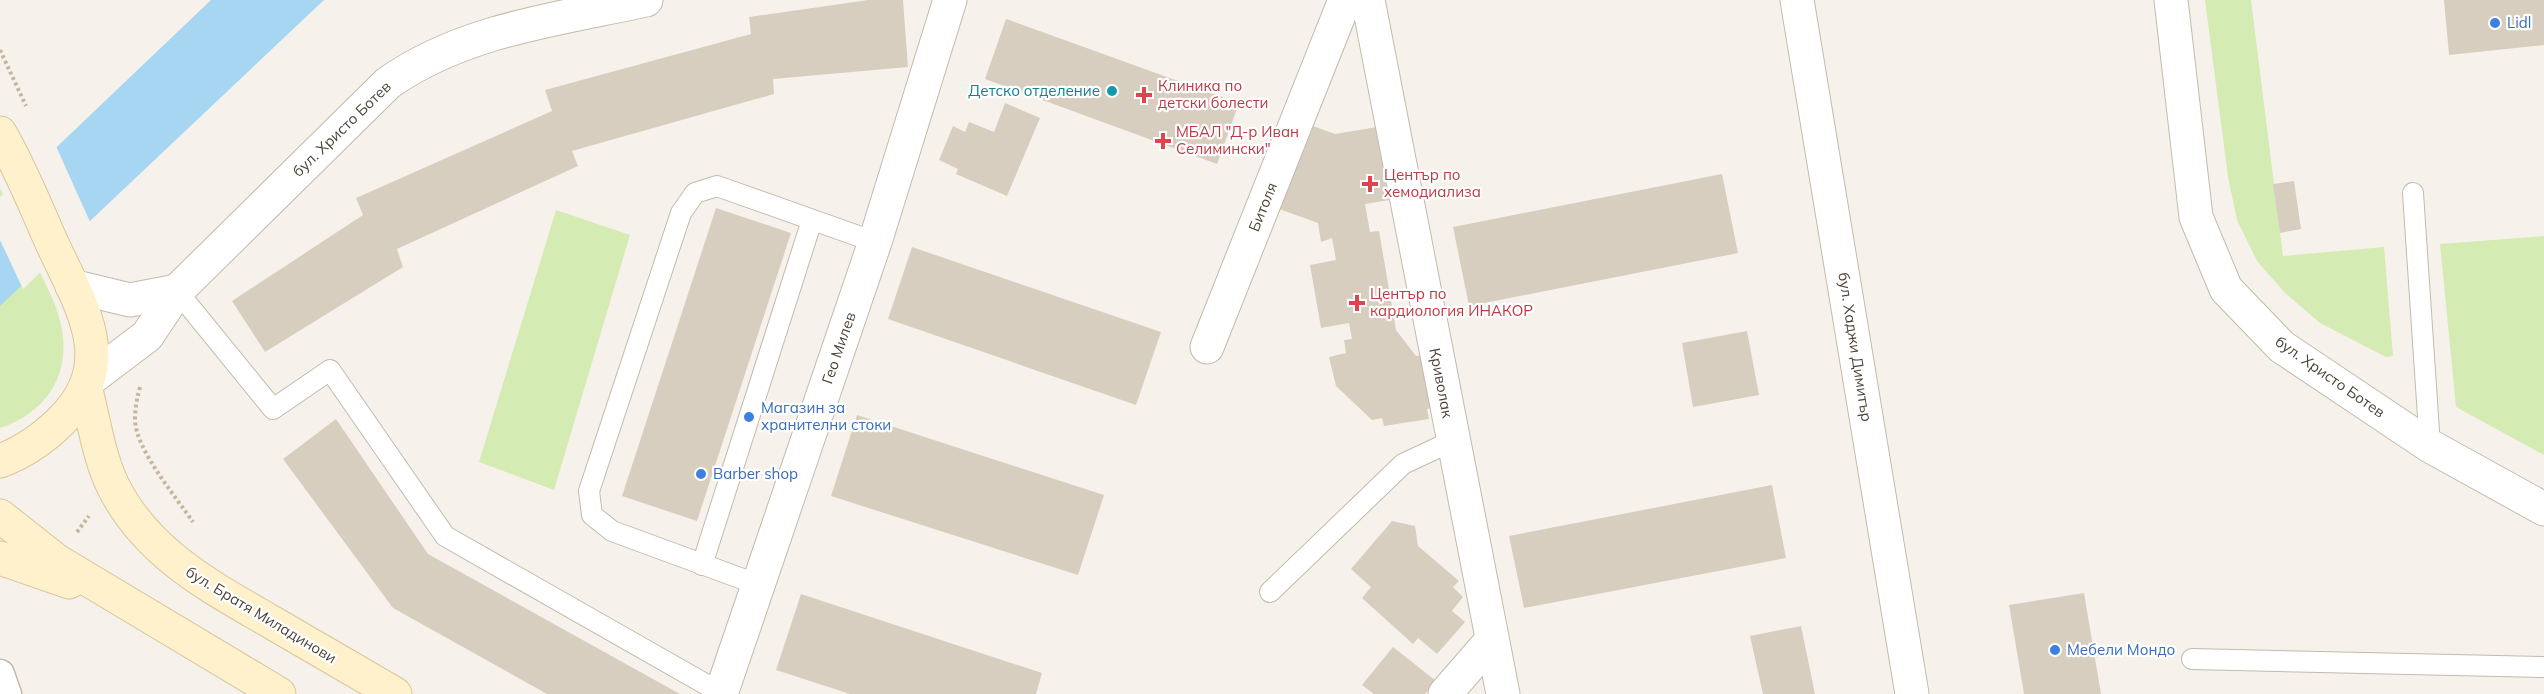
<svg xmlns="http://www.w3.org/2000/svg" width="2544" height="694" viewBox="0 0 2544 694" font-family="Mulish,sans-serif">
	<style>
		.green { fill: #d4ebb3 }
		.water { fill: #a7d6f3 }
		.pier { fill: #f6f2eb }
		.building { fill: #d8cec0 }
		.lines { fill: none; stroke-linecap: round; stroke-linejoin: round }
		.service-casing { stroke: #c2baad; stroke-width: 22 }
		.pedestrian-casing { stroke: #c2baad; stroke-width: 31 }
		.minor-casing { stroke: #c2baad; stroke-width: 35 }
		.tertiary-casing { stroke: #c2baad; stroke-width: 35 }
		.secondary-casing { stroke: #d7c59a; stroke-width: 35 }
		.path { stroke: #c5b69e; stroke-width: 4; stroke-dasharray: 3 3; stroke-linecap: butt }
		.service { stroke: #fff; stroke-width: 20 }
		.pedestrian { stroke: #fff; stroke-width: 28 }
		.minor { stroke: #fff; stroke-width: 33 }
		.tertiary { stroke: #fff; stroke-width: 33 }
		.secondary { stroke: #fff1cc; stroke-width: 33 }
		.shop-dot { fill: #3f7fe0; stroke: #fff; stroke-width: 2 }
		.culture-dot { fill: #0f9aa8; stroke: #fff; stroke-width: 2 }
		.health-dot { fill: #e0444e; stroke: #fff; stroke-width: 2 }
		.labels { text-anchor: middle; stroke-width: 4.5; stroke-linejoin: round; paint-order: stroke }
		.shop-label { font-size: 15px; fill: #366cbe; stroke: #fff; text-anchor: start }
		.health-label { font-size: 15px; fill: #be3a42; stroke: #fff; text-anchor: start }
		.culture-label { font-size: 15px; fill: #0d838f; stroke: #fff; text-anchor: end }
		.street-label { font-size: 15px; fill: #4b4338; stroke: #fff }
	</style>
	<rect width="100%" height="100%" fill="#f6f2eb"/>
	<!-- green -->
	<g class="green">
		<polygon points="2205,0 2251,0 2283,256 2384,247 2393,356 2386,357 2320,323 2285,293 2257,261 2237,220 2228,177"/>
		<path d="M0,188C12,213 23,237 35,262C43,280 54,298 59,317C74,368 51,411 0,428Z"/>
		<polygon points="556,210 630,235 554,490 479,462"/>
		<polygon points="2544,236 2544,455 2456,407 2440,244"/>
	</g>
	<!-- water -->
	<polygon class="water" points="211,0 324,0 0,306 0,201"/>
	<!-- pier -->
	<polygon class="pier" points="55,144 91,224 23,289 0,240 0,197"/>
	<!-- building -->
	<g class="building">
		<polygon points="868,0 903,0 908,67 773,79 774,94 572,151 578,166 397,249 403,267 265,352 232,301 363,215 356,198 552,111 545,90 751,34 749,17"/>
		<polygon points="2444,0 2544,0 2544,45 2449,55"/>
		<polygon points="1006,19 1239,103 1217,164 985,79"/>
		<polygon points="1005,103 1040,118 1007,196 956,174 958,169 939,160 953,126 965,132 969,122 994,132"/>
		<polygon points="1310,125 1335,134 1383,126 1396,199 1365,204 1370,232 1379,231 1396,330 1416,356 1435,353 1444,406 1427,409 1429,419 1384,426 1382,418 1372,420 1336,386 1329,357 1346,353 1344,340 1352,339 1349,323 1321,328 1310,265 1336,260 1332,238 1321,242 1318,223 1279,209"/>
		<polygon points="1722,174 1738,253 1469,306 1453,227"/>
		<polygon points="2294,181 2301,229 2280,233 2273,184"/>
		<polygon points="716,208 791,233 697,521 622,496"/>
		<polygon points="912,247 1161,332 1136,405 888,319"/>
		<polygon points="1747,331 1759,395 1693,407 1682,343"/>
		<polygon points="857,415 1104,495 1078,575 831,496"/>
		<polygon points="336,419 428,554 680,694 547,694 393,608 283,459"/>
		<polygon points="1772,485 1786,558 1524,608 1509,536"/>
		<polygon points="1392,521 1415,526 1418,546 1459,581 1453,587 1463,597 1452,611 1465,622 1437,654 1418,638 1413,644 1362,598 1371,587 1351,569"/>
		<polygon points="2084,593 2101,694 2024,694 2009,605"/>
		<polygon points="801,594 1042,673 1036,694 850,694 776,670"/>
		<polygon points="1801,626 1815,694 1763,694 1750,636"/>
		<polygon points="1393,647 1436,681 1425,694 1374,694 1362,685"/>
	</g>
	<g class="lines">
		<defs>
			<g id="service">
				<polyline points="2413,193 2430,446"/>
				<polyline points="177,291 273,409 330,370 445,536 721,693"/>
				<polyline points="702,565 812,220"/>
				<polyline points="759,585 612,531 592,515 589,491 681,213 695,193 717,186 875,242"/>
				<polyline points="1270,592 1403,464 1452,441"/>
				<polyline points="2192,659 2544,667"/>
			</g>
			<polyline id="pedestrian" points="0,674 7,694"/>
			<g id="minor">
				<polyline points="1368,0 1503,694"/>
				<polyline points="2171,0 2196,217 2226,289 2282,347 2430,446 2544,509"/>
				<polyline points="72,286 130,300 177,291"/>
				<polyline points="1207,347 1345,0"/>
				<path d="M90,379L147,336L177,291L388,83C463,30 558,19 646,0"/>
				<polyline points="721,694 875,242 950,0"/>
				<polyline points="1445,694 1491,641"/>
			</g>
			<polyline id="tertiary" points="1797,0 1912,694"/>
			<g id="secondary">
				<path d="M0,133C20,167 35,205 51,241C81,307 122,364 58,424C41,440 22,453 0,461"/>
				<path d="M86,390C94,422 99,457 113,486C147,554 211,587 273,623C314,647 354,670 395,694"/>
				<polyline points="0,516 57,561 279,694"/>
				<polyline points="0,558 69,582"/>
			</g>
		</defs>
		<!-- service casing -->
		<use href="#service" class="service-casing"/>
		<!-- pedestrian casing -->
		<use href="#pedestrian" class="pedestrian-casing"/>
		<!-- minor casing -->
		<use href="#minor" class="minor-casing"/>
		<!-- tertiary casing -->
		<use href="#tertiary" class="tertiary-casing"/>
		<!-- secondary casing -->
		<use href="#secondary" class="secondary-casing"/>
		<!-- path -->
		<g class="path">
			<polyline points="0,50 26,106"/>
			<path d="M140,387C137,398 135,408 135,420C136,450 176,497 193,522"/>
			<polyline points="77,532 89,516"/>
		</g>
		<!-- service -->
		<use href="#service" class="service"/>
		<!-- pedestrian -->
		<use href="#pedestrian" class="pedestrian"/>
		<!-- minor -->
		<use href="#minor" class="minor"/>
		<!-- tertiary -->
		<use href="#tertiary" class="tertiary"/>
		<!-- secondary -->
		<use href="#secondary" class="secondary"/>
	</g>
	<!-- markers -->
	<g class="shop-dot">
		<circle cx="2495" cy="23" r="6"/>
		<circle cx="749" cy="417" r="6"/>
		<circle cx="701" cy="474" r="6"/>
		<circle cx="2055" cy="650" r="6"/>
	</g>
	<circle class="culture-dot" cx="1112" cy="91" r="6"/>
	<g class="health-dot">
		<path d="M1141 86h6v6h6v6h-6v6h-6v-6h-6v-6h6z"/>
		<path d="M1160 132h6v6h6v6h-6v6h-6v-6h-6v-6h6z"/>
		<path d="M1367 175h6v6h6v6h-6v6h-6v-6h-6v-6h6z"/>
		<path d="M1354 294h6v6h6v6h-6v6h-6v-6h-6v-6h6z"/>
	</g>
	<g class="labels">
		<!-- shop labels -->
		<g class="shop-label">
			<text x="2507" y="28">Lidl</text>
			<text x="761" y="413">Магазин за<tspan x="761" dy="17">хранителни стоки</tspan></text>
			<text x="713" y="479">Barber shop</text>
			<text x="2067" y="655">Мебели Мондо</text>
		</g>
		<!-- health labels -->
		<g class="health-label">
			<text x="1158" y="91">Клиника по<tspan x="1158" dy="17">детски болести</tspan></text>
			<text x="1176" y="137">МБАЛ "Д-р Иван<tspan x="1176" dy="17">Селимински"</tspan></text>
			<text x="1384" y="180">Център по<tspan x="1384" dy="17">хемодиализа</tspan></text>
			<text x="1370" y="299">Център по<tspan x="1370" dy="17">кардиология ИНАКОР</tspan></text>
		</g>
		<!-- culture labels -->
		<g class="culture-label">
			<text x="1100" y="96">Детско отделение</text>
		</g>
		<!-- street labels -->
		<g class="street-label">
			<text transform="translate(342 129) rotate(-44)" y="5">бул. Христо Ботев</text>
			<text transform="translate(1263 207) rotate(-68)" y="5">Битоля</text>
			<text transform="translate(1855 347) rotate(81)" y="5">бул. Хаджи Димитър</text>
			<text transform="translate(839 348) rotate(-71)" y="5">Гео Милев</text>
			<text transform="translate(2330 377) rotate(35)" y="5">бул. Христо Ботев</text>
			<text transform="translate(1441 383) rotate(79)" y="5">Криволак</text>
			<text transform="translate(261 615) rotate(31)" y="5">бул. Братя Миладинови</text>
		</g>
	</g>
</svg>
